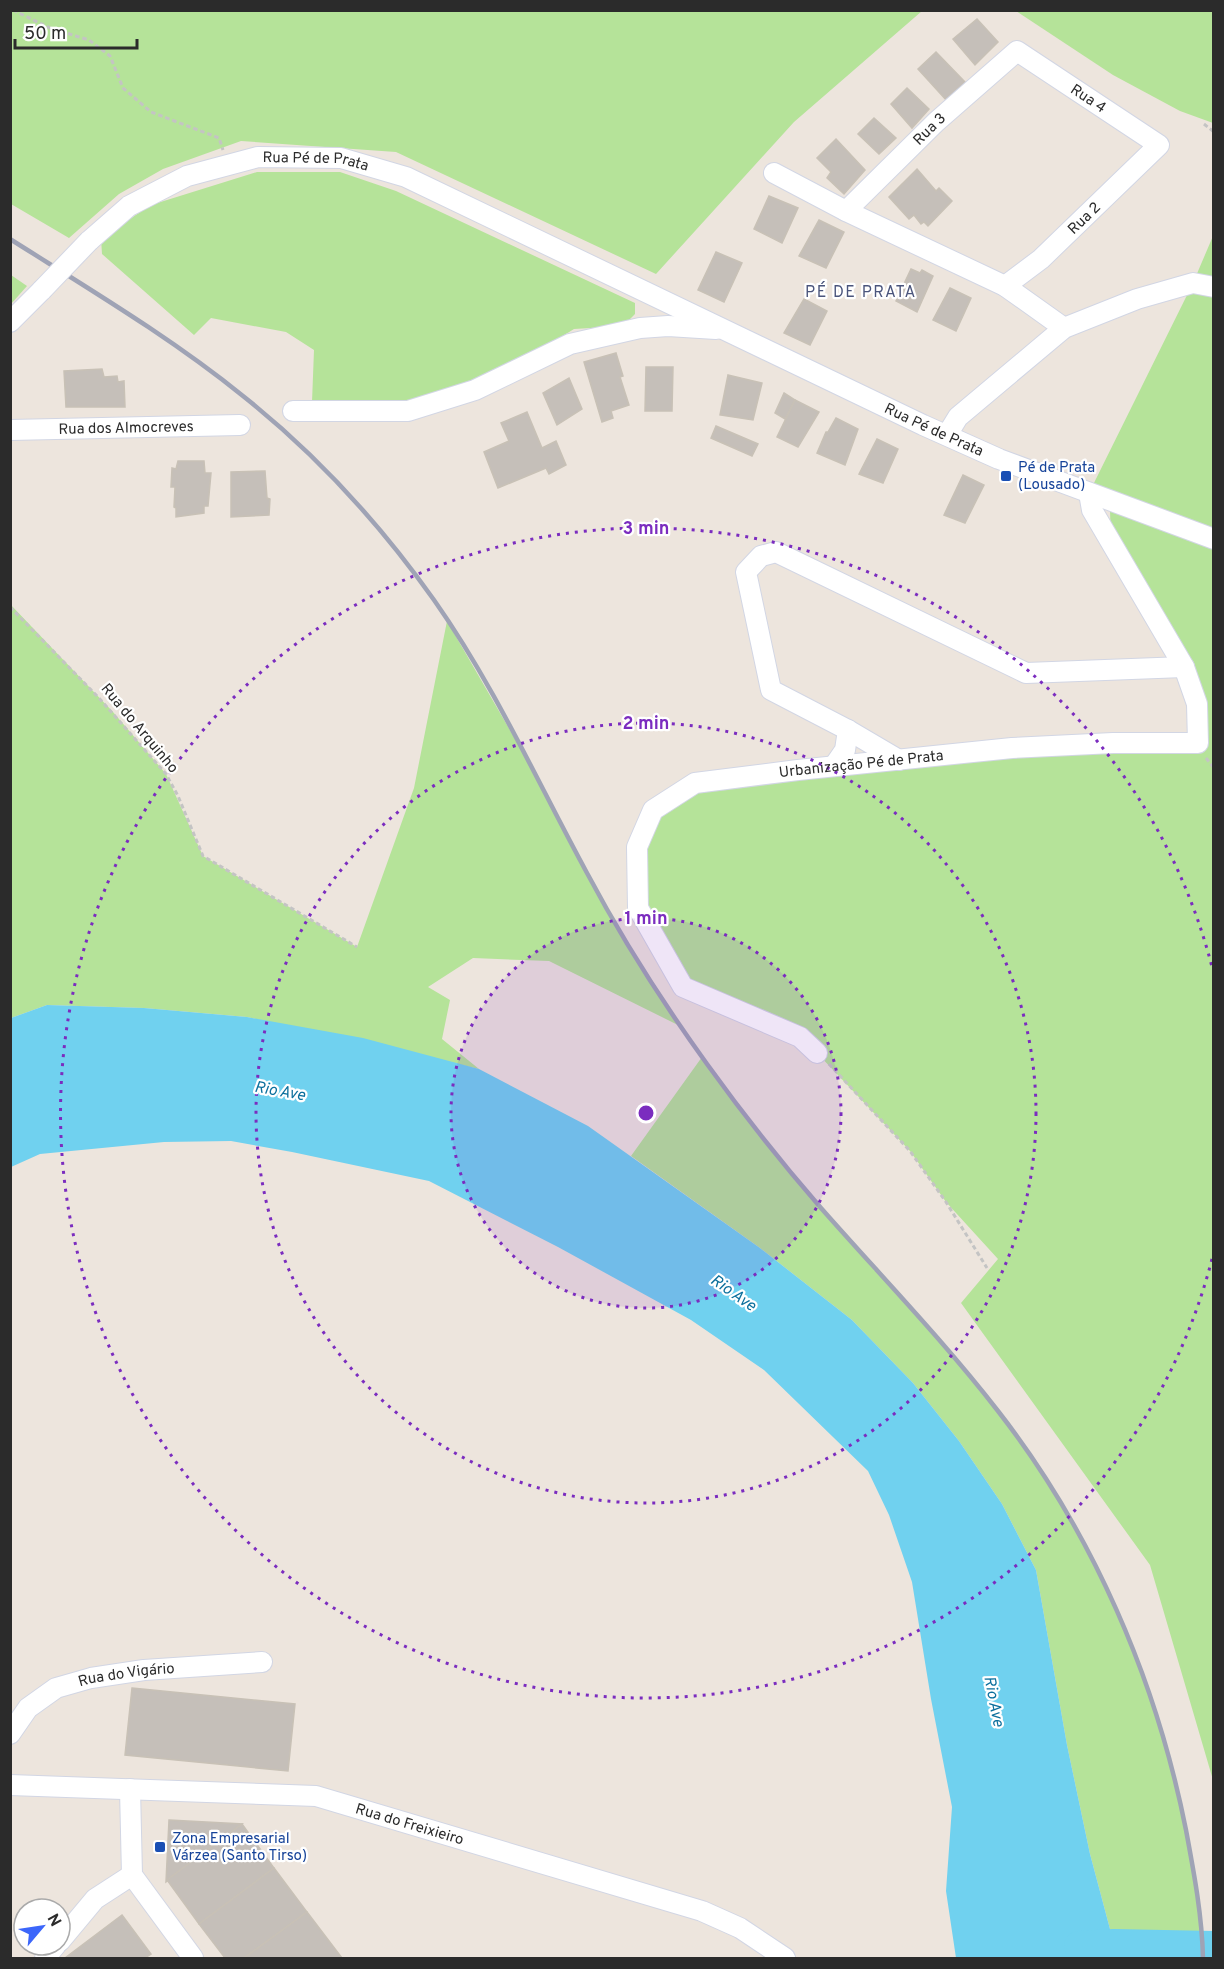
<svg xmlns="http://www.w3.org/2000/svg" width="1224" height="1969" viewBox="0 0 1224 1969" font-family="Overpass,sans-serif">
	<style>
		.green { fill: #b5e399 }
		.water { fill: #70d1ef }
		.lines { fill: none; stroke-linecap: round; stroke-linejoin: round }
		.river { stroke: #70d1ef; stroke-width: 30 }
		.building { fill: #c5bfb9; stroke: #c8c1b6; stroke-width: 1.5 }
		.minor-casing { stroke: #d2d6e4; stroke-width: 22 }
		.path { stroke: #c4c4c4; stroke-width: 3; stroke-dasharray: 4.5 3; stroke-linecap: butt }
		.minor { stroke: #fff; stroke-width: 20 }
		.rail { stroke: #9fa3b5; stroke-width: 4.5 }
		.minor-bridge-casing { stroke: #d2d6e4; stroke-width: 22; stroke-linecap: butt }
		.minor-bridge { stroke: #fff; stroke-width: 20 }
		.ring { fill: none; stroke: #7b2cbf; stroke-width: 3; stroke-dasharray: 3 6 }
		.transit-dot { fill: #1a4fb4; stroke: #fff; stroke-width: 2 }
		.labels { text-anchor: middle; stroke-width: 4.5; stroke-linejoin: round; paint-order: stroke }
		.street-label { font-size: 15px; fill: #2b2b2b; stroke: #fff }
		.transit-label { font-size: 15px; fill: #164399; stroke: #fff; text-anchor: start }
		.neighbourhood-label { font-size: 16px; letter-spacing: 1.5px; fill: #4b557c; stroke: #fff }
		.water-label { font-size: 16px; font-style: italic; fill: #0d709d; stroke: #fff }
		.centre { fill: #7b2cbf; stroke: #fff; stroke-width: 3 }
		.ring-label { font-size: 18px; text-anchor: middle; font-weight: bold; fill: #7b2cbf; stroke: #fff; stroke-width: 4.5; stroke-linejoin: round; paint-order: stroke }
	</style>
	<rect width="100%" height="100%" fill="#ede5dd"/>
	<!-- green -->
	<g class="green">
		<polygon points="11,10 922,10 922,11 794,122 656,274 396,152 241,141 163,169 119,194 69,238 11,204"/>
		<polygon points="1016,11 1213,11 1213,123 1180,111 1113,75"/>
		<polygon points="257,172 340,172 396,191 635,303 635,314 623,326 574,329 475,390 396,404 312,402 314,350 286,332 211,318 194,335 102,254 101,238 151,205"/>
		<polygon points="1213,236 1213,539 1089,493 1193,283"/>
		<polygon points="11,275 27,286 11,304"/>
		<polygon points="1110,510 1213,547 1213,1780 1150,1565 961,1303 998,1259 946,1202 910,1151 817,1053 683,987 638,908 653,810 695,783 1198,743 1197,704 1111,542"/>
		<polygon points="10,604 113,712 166,774 203,856 357,947 414,788 447,621 533,770 610,915 682,1027 549,961 473,958 428,987 450,1000 442,1039 479,1069 247,1017 144,1008 47,1005 11,1018"/>
		<path d="M702,1057C741,1107 778,1158 820,1206C888,1286 964,1360 1025,1447C1107,1564 1160,1698 1187,1838C1195,1876 1201,1914 1203,1952L1114,1944L1090,1854L1067,1745L1036,1570L1002,1504L959,1441L913,1383L852,1320L760,1248L631,1156Z"/>
	</g>
	<!-- water -->
	<polygon class="water" points="47,1005 144,1008 247,1017 363,1038 479,1069 588,1126 760,1248 852,1320 913,1383 959,1441 1002,1504 1036,1570 1067,1745 1090,1854 1114,1944 1117,1958 956,1958 946,1891 952,1807 931,1699 912,1582 889,1515 868,1471 764,1370 691,1320 558,1247 429,1181 292,1152 231,1141 164,1142 40,1154 11,1167 11,1018"/>
	<g class="lines">
		<!-- river -->
		<polyline class="river" points="1079,1946 1114,1944 1214,1946"/>
	</g>
	<!-- building -->
	<g class="building">
		<polygon points="977,19 998,42 975,65 953,39"/>
		<polygon points="936,52 965,82 947,101 918,69"/>
		<polygon points="907,88 929,109 912,128 891,104"/>
		<polygon points="874,118 896,138 879,154 858,134"/>
		<polygon points="836,139 865,170 844,194 827,178 831,172 817,158"/>
		<polygon points="917,169 936,191 939,188 952,201 928,226 924,222 921,224 914,215 909,219 889,197"/>
		<polygon points="769,196 798,208 782,243 754,229"/>
		<polygon points="819,220 844,232 826,268 799,256"/>
		<polygon points="716,252 742,263 724,302 698,290"/>
		<polygon points="911,269 920,273 922,270 933,276 917,312 896,301"/>
		<polygon points="950,288 971,298 956,331 933,320"/>
		<polygon points="804,299 827,311 810,345 784,333"/>
		<polygon points="616,353 623,376 620,377 629,405 611,411 613,418 602,422 584,362"/>
		<polygon points="646,367 673,367 672,411 645,411"/>
		<polygon points="102,369 104,377 117,376 118,382 124,381 125,407 66,407 64,371"/>
		<polygon points="728,375 762,383 753,420 720,415"/>
		<polygon points="569,378 582,409 557,425 543,393"/>
		<polygon points="784,393 795,400 785,419 775,413"/>
		<polygon points="795,400 819,412 798,447 777,437"/>
		<polygon points="527,412 542,448 556,441 566,465 549,474 546,468 498,488 484,452 509,441 501,423"/>
		<polygon points="836,418 858,429 845,465 817,453 826,432 828,432"/>
		<polygon points="716,426 758,444 752,456 711,438"/>
		<polygon points="877,439 898,449 883,483 859,474"/>
		<polygon points="178,461 204,461 205,473 211,473 208,506 204,506 204,513 176,517 176,508 174,507 175,487 171,487 172,468 176,469"/>
		<polygon points="265,471 267,498 270,499 269,515 231,517 231,472"/>
		<polygon points="963,475 984,485 965,523 944,515"/>
		<polygon points="132,1688 295,1704 288,1771 125,1755"/>
		<polygon points="169,1820 242,1824 166,1882"/>
		<polygon points="242,1824 274,1868 199,1924 167,1880"/>
		<polygon points="274,1868 307,1912 244,1958 225,1958 199,1924"/>
		<polygon points="307,1912 342,1958 244,1958"/>
		<polygon points="122,1915 151,1954 145,1958 65,1958"/>
	</g>
	<g class="lines">
		<defs>
			<g id="minor">
				<polyline points="774,173 846,211 1005,286 1064,328"/>
				<path id="s1" d="M846,211L936,122L1017,51L1159,145L1041,259L1005,286"/>
				<path id="s2" d="M89,241L129,206L187,176L258,157L341,158L406,177L923,425L999,459L1214,539"/>
				<polyline points="10,322 42,290"/>
				<polyline points="293,411 408,411 475,390 570,344 640,328 668,326 716,329"/>
				<path id="s3" d="M10,430L240,425"/>
				<polyline points="947,435 958,417 1064,328 1137,299 1193,283 1214,287"/>
				<polyline points="899,760 848,730 771,690 746,572 761,556 776,552 1026,673 1184,667"/>
				<polyline points="834,766 845,750 848,730"/>
				<path id="s4" d="M817,1053L800,1037L683,987L638,908L637,847L653,810L695,783L798,770L1012,748L1113,743H1198L1197,704L1184,667L1092,510L1089,493"/>
				<path id="s5" d="M10,1734L28,1708L56,1688L91,1678L144,1670L262,1662"/>
				<path id="s6" d="M10,1785L316,1796L702,1911L740,1928L785,1958"/>
				<polyline points="130,1789 132,1875 193,1958"/>
				<polyline points="60,1941 95,1899 132,1875"/>
				<polyline points="45,1958 56,1945"/>
			</g>
		</defs>
		<!-- minor casing -->
		<use href="#minor" class="minor-casing"/>
		<!-- path -->
		<g class="path">
			<polyline points="13,10 50,28 89,40 110,56 123,88 151,112 219,138 223,150"/>
			<polyline points="1204,124 1214,132"/>
			<polyline points="10,607 99,698 166,774 178,796 203,856 357,947"/>
			<polyline points="1206,758 1214,768"/>
			<polyline points="829,1064 910,1151 946,1202 987,1268"/>
		</g>
		<!-- minor -->
		<use href="#minor" class="minor"/>
		<!-- rail -->
		<path class="rail" d="M10,239C89,289 170,337 243,396C316,454 380,524 434,600C494,685 537,781 587,873C622,939 663,1003 707,1064C743,1114 781,1162 821,1208C880,1275 943,1340 998,1411C1093,1533 1156,1679 1186,1830C1194,1873 1202,1915 1203,1958"/>
		<defs>
			<polyline id="minor-bridge" points="42,290 89,241"/>
		</defs>
		<!-- minor-bridge casing -->
		<use href="#minor-bridge" class="minor-bridge-casing"/>
		<!-- minor-bridge -->
		<use href="#minor-bridge" class="minor-bridge"/>
	</g>
	<!-- distance rings -->
	<circle cx="646" cy="1113" r="195" fill="#7b2cbf" fill-opacity=".12"/>
	<g class="ring">
		<circle cx="646" cy="1113" r="195"/>
		<circle cx="646" cy="1113" r="390"/>
		<path d="M1212 1259A585 585 0 1 1 1212 967"/>
	</g>
	<!-- markers -->
	<g class="transit-dot">
		<rect x="1000" y="470" width="12" height="12" rx="3"/>
		<rect x="154" y="1841" width="12" height="12" rx="3"/>
	</g>
	<g class="labels">
		<!-- street labels -->
		<g class="street-label">
			<text dy="5" stroke="none"><textPath href="#s1" startOffset="320">Rua 4</textPath></text>
			<text dy="5" stroke="none"><textPath href="#s1" startOffset="117">Rua 3</textPath></text>
			<text dy="5" stroke="none"><textPath href="#s2" startOffset="250">Rua Pé de Prata</textPath></text>
			<text transform="translate(1084 218) rotate(-44)" y="5">Rua 2</text>
			<text dy="5" stroke="none"><textPath href="#s3" startOffset="116">Rua dos Almocreves</textPath></text>
			<text dy="5" stroke="none"><textPath href="#s2" startOffset="928">Rua Pé de Prata</textPath></text>
			<text transform="translate(140 728) rotate(50)" y="5">Rua do Arquinho</text>
			<text dy="5" stroke="none"><textPath href="#s4" startOffset="560">Urbanização Pé de Prata</textPath></text>
			<text dy="5" stroke="none"><textPath href="#s5" startOffset="138">Rua do Vigário</textPath></text>
			<text dy="5" stroke="none"><textPath href="#s6" startOffset="404">Rua do Freixieiro</textPath></text>
		</g>
		<!-- transit labels -->
		<g class="transit-label">
			<text x="1018" y="472">Pé de Prata<tspan x="1018" dy="17">(Lousado)</tspan></text>
			<text x="172" y="1843">Zona Empresarial<tspan x="172" dy="17">Várzea (Santo Tirso)</tspan></text>
		</g>
		<!-- neighbourhood labels -->
		<g class="neighbourhood-label">
			<text x="861" y="297">PÉ DE PRATA</text>
		</g>
		<!-- water labels -->
		<g class="water-label">
			<text transform="translate(280 1090) rotate(10)" y="6">Rio Ave</text>
			<text transform="translate(734 1292) rotate(35)" y="6">Rio Ave</text>
			<text transform="translate(995 1701) rotate(79)" y="6">Rio Ave</text>
		</g>
	</g>
	<circle cx="646" cy="1113" r="9" class="centre"/>
	<g class="ring-label">
		<text x="646" y="534">3 min</text>
		<text x="646" y="729">2 min</text>
		<text x="646" y="924">1 min</text>
	</g>
	<!-- border -->
	<rect width="1224" height="1969" fill="none" stroke="#2b2b2b" stroke-width="24"/>
	<!-- north arrow -->
	<g transform="translate(42 1927) rotate(61)"><circle r="28" fill="#ffffff" stroke="#aaaaaa" stroke-width="1.5"/>
	<path d="M0-4.5L10 22L0 15L-10 22Z" fill="#3c66fa"/>
	<text y="-9" font-size="16" font-weight="bold" text-anchor="middle" fill="#2b2b2b">N</text>
	</g>
	<!-- scale -->
	<path d="M15 39v9h122v-9" fill="none" stroke="#2b2b2b" stroke-width="3"/>
	<text x="24" y="39" font-size="18" fill="#2b2b2b" stroke="#ffffff" stroke-width="4.5" paint-order="stroke">50 m</text>
</svg>
